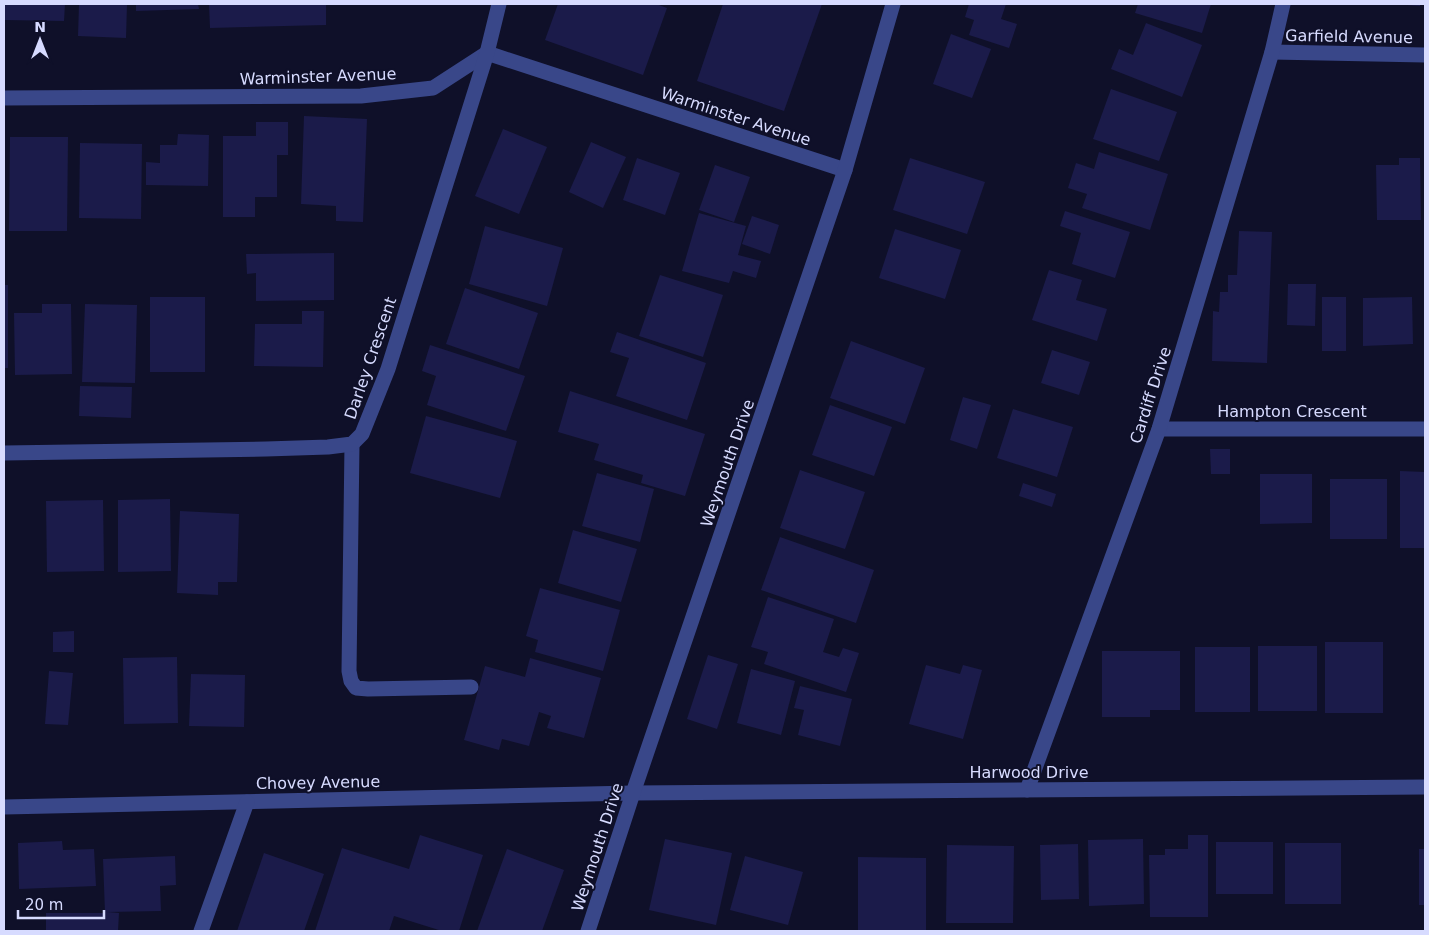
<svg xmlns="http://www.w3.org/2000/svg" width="1429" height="935" viewBox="0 0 1429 935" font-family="'DejaVu Sans',sans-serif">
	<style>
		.building { fill: #1b1b4a }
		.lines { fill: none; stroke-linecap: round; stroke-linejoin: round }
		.minor { stroke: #394789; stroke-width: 15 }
		.labels { text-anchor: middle; stroke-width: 4; stroke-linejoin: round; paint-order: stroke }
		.street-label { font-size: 16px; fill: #d7dbff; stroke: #0f1029 }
	</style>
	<rect width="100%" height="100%" fill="#0f1029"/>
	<!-- building -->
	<g class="building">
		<polygon points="4,4 65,4 64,21 4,20"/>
		<polygon points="79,4 127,4 126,38 78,36"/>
		<polygon points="136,4 198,4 199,9 136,11"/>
		<polygon points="209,4 326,4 326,25 210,28"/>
		<polygon points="558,4 656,4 667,8 643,75 545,40"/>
		<polygon points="723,4 822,4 784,111 697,81"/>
		<polygon points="969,4 1006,4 1001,19 1017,24 1009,48 969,35 974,20 965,17"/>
		<polygon points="1138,4 1211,4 1202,33 1135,13"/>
		<polygon points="1407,4 1420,4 1420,6 1407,5"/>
		<polygon points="1146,23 1202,45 1182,97 1111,69 1119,49 1133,55"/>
		<polygon points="951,34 991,49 972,98 933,84"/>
		<polygon points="1111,89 1177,112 1159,161 1093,139"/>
		<polygon points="304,116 367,119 363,222 336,221 336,206 301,204"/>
		<polygon points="256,122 288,122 288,155 277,155 277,197 255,197 255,217 223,217 223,136 256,136"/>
		<polygon points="503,129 547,147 519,214 475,196"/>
		<polygon points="178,134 209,135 208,186 146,185 146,162 160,163 160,145 177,145"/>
		<polygon points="10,137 68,137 67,231 9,231"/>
		<polygon points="591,142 626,157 603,208 569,192"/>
		<polygon points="80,143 142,144 141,219 79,218"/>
		<polygon points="1099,152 1168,174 1150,230 1082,208 1087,194 1068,188 1076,163 1094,169"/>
		<polygon points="637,158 680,173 665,215 623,200"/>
		<polygon points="910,158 985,182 967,234 893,210"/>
		<polygon points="1399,158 1420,158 1421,220 1377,220 1376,165 1399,165"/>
		<polygon points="715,165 750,177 734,222 699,210"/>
		<polygon points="1065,211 1130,232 1115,278 1072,264 1081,233 1060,226"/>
		<polygon points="699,213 746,226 738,255 761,261 756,278 733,271 729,283 682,271"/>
		<polygon points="752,216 779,225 770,254 742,244"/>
		<polygon points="485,226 563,248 547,306 469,284"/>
		<polygon points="895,229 961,250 945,299 879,278"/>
		<polygon points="1239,231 1272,232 1267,363 1212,361 1213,311 1219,312 1220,292 1228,292 1228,275 1237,275"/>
		<polygon points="334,253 334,300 256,301 256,273 247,274 246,254"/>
		<polygon points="1049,270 1082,280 1076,300 1107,309 1097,341 1032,320"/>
		<polygon points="660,275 723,295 703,357 639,336"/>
		<polygon points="1288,284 1316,284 1315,326 1287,325"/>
		<rect x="4" y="285" width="4" height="83"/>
		<polygon points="465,288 538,313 519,369 446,344"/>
		<rect x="150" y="297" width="55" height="75"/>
		<rect x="1322" y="297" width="24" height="54"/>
		<polygon points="1412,297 1413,344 1363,346 1363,298"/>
		<polygon points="42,304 71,304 72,374 15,375 14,313 42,313"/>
		<polygon points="85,304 137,305 135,383 82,382"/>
		<polygon points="302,311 324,311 323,367 254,366 255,324 302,324"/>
		<polygon points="617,332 706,363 687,420 616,396 629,358 610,352"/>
		<polygon points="851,341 925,368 905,424 830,398"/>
		<polygon points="430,345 525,376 506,431 427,405 436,376 422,371"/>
		<polygon points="1052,350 1090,362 1079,395 1041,383"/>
		<polygon points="80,386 132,387 131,418 79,416"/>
		<polygon points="570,391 705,434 685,496 641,483 643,475 594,460 599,444 558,432"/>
		<polygon points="963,397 991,405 977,449 950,440"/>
		<polygon points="830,405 892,427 874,476 812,455"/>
		<polygon points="1013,409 1073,427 1057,477 997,458"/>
		<polygon points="426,416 517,441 500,498 410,473"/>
		<polygon points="1210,449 1230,449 1230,474 1211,474"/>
		<polygon points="800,470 865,492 845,549 780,528"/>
		<polygon points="1400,471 1425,472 1425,548 1400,548"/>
		<polygon points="597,473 654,489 640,542 582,526"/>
		<polygon points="1260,474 1312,474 1312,523 1260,524"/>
		<rect x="1330" y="479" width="57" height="60"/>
		<polygon points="1023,483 1056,494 1052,507 1019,496"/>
		<polygon points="170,499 171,571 118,572 118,500"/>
		<polygon points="103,500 104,571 47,572 46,501"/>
		<polygon points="180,511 239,514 237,582 218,582 218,595 177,593"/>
		<polygon points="573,530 637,549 621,602 558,583"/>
		<polygon points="780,537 874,570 856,623 761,590"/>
		<polygon points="540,588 620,610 603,671 535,652 538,640 526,636"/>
		<polygon points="768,597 834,619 823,652 839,657 843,648 859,653 846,692 764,664 768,652 751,647"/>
		<polygon points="74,631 74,652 53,652 53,632"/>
		<rect x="1325" y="642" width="58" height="71"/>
		<rect x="1258" y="646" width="59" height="65"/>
		<rect x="1195" y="647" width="55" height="65"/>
		<polygon points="1102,651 1180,651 1180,710 1150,710 1150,717 1102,717"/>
		<polygon points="708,655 738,664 717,729 687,719"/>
		<polygon points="177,657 178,723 124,724 123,658"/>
		<polygon points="530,658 601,678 584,738 547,728 551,716 539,712 529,746 502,739 499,750 464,740 485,666 525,677"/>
		<polygon points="926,665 960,674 963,665 982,670 963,739 909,724"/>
		<polygon points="751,669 795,681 781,735 737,723"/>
		<polygon points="49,671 73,673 68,725 45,724"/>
		<polygon points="191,674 245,675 244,727 189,726"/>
		<polygon points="800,686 852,699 840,746 798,735 804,710 794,708"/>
		<polygon points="420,835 483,855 459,931 442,931 394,916 389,931 315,931 342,848 409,869"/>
		<polygon points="1188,835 1208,835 1208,917 1150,917 1149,855 1165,855 1165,849 1188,849"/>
		<polygon points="665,839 732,853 716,925 649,910"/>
		<polygon points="1143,839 1144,904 1089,906 1088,840"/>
		<polygon points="62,841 63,850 94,849 96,886 19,889 18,843"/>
		<rect x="1216" y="842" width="57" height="52"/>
		<rect x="1285" y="843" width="56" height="61"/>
		<polygon points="1078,844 1079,899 1041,900 1040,845"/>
		<polygon points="947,845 1014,846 1013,923 946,923"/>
		<polygon points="507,849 564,870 542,931 477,931"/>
		<rect x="1419" y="849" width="6" height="56"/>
		<polygon points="264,853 324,874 304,931 237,931"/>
		<polygon points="175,856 176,885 160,886 161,911 107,912 119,913 118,931 46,931 46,913 105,913 103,859"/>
		<polygon points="745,856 803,872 788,925 730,910"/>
		<polygon points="858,857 926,858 926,931 858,931"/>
	</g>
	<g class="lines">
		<!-- minor -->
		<g class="minor">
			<polyline points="1272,52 1425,55"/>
			<polyline points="4,98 361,96 433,88 487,53 845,170"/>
			<polyline points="1159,429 1425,429"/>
			<polyline points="352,444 349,671 351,681 356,688 368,689 471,687"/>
			<polyline points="4,453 266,449 328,447 352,444 362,434 388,369 487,53 499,4"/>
			<polyline points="1027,790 1159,429 1272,52 1283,4"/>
			<polyline points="4,807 633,793 1425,787"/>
			<polyline points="201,931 247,802"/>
			<polyline points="588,931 633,793 845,170 893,4"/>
		</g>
	</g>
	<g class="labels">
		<!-- street labels -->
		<g class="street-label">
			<text transform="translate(1349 36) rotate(1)" y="6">Garfield Avenue</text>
			<text transform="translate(318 76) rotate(-2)" y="6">Warminster Avenue</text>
			<text transform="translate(736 116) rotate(18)" y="6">Warminster Avenue</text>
			<text transform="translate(370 358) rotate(-71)" y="6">Darley Crescent</text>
			<text transform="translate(1150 395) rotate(-72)" y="6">Cardiff Drive</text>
			<text x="1292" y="417">Hampton Crescent</text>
			<text transform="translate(727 463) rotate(-71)" y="6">Weymouth Drive</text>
			<text x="1029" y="778">Harwood Drive</text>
			<text transform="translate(318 782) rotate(-1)" y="6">Chovey Avenue</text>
			<text transform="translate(597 847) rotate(-72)" y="6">Weymouth Drive</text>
		</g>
	</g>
	<!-- border -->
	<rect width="1429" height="935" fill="none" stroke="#d7dbff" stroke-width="10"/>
	<!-- north arrow -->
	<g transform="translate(40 40)" stroke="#0f1029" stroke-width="4" paint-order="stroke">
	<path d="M0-4L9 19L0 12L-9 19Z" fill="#d7dbff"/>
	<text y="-8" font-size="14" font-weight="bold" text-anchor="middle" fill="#d7dbff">N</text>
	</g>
	<!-- scale -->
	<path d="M18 910v8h86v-8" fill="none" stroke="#d7dbff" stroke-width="2.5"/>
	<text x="25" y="910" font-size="15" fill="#d7dbff" stroke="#0f1029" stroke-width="4" paint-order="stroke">20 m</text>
</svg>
